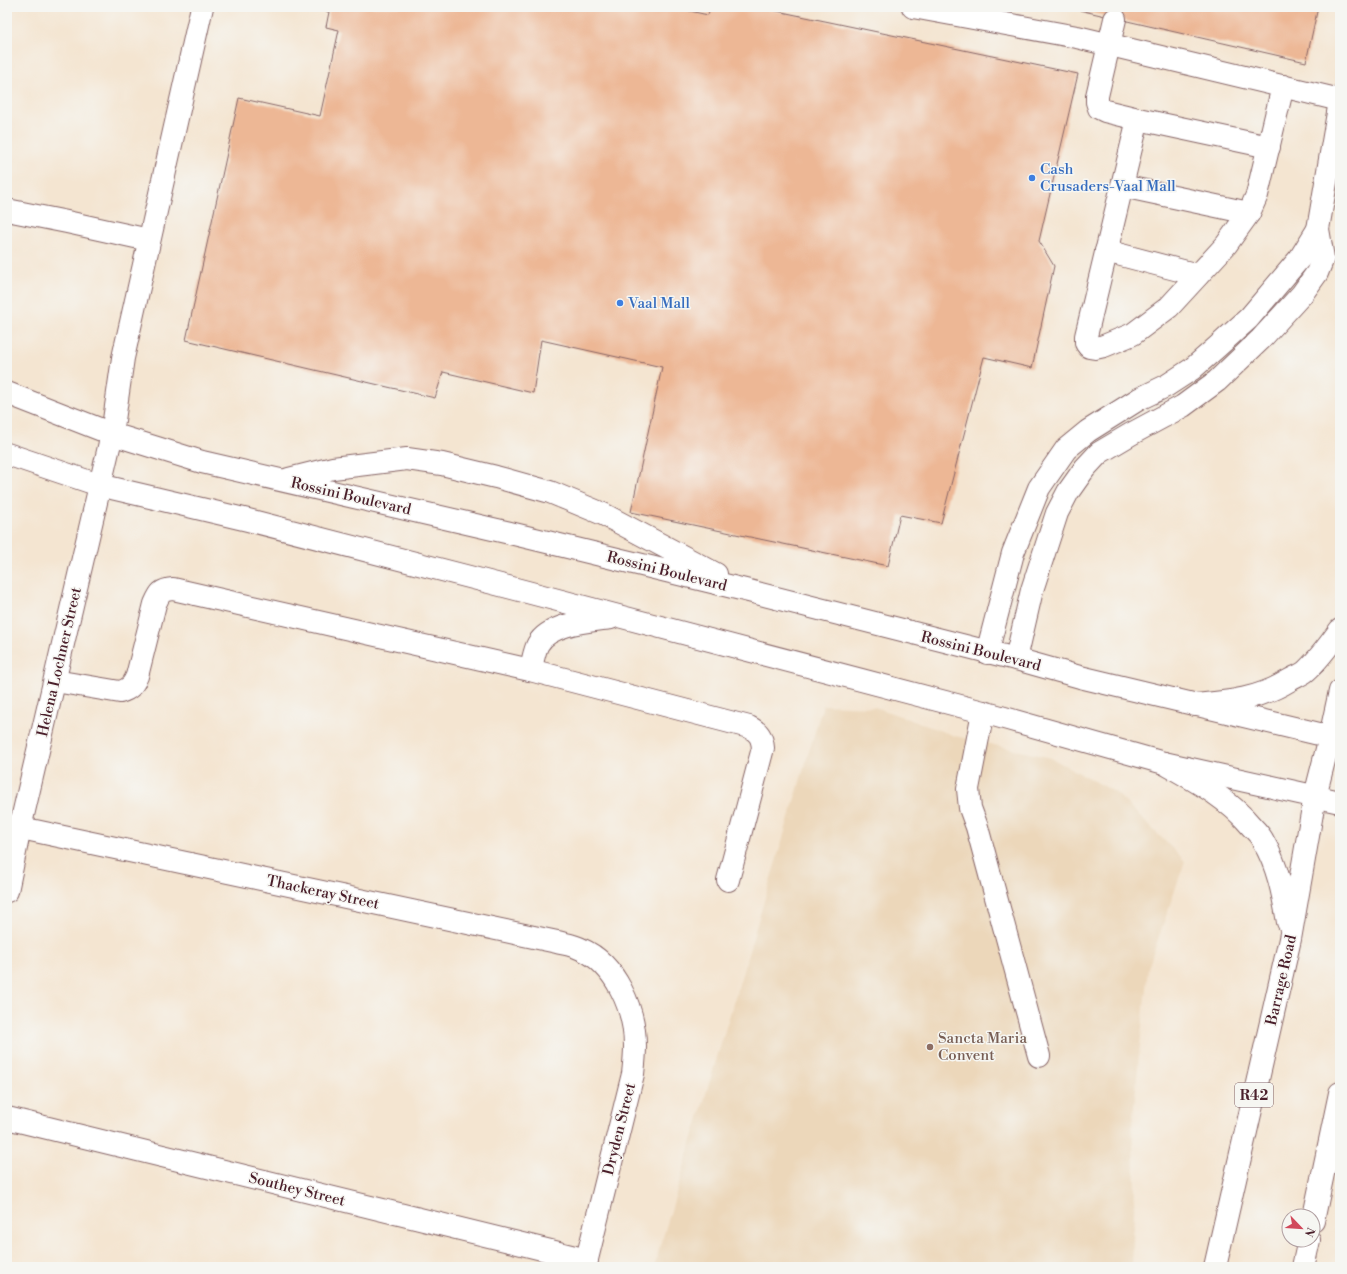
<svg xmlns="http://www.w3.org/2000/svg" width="1347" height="1274" viewBox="0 0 1347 1274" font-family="'Libre Bodoni',serif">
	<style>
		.built { fill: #ecd7ba }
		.building { fill: #edb795 }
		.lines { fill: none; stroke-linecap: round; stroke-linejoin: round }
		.minor-casing { stroke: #866465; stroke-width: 24 }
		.major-casing { stroke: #866465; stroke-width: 24 }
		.minor { stroke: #fff; stroke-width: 22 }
		.major { stroke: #fff; stroke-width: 22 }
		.shop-dot { fill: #3f7fe0; stroke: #f6f6f2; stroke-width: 1.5 }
		.education-dot { fill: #8d6e63; stroke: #f6f6f2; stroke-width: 1.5 }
		.labels { text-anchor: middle; stroke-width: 3; stroke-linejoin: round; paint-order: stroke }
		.shield { fill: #f6f6f2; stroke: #7e6067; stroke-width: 1 }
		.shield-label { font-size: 14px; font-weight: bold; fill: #4a1f2b }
		.shop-label { font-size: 15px; fill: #366cbe; stroke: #f6f6f2; text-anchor: start }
		.street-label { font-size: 15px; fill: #4a1f2b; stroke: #f6f6f2 }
		.education-label { font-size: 15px; fill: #785e54; stroke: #f6f6f2; text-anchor: start }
	</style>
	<rect width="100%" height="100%" fill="#f6f6f2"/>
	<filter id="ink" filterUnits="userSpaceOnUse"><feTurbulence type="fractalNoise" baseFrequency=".025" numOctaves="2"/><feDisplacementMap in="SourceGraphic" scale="8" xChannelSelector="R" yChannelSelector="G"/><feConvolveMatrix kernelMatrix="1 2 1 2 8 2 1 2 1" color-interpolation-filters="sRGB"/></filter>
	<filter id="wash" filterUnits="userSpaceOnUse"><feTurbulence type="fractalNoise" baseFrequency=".012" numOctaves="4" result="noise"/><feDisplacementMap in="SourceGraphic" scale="16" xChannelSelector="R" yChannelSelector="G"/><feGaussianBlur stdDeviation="0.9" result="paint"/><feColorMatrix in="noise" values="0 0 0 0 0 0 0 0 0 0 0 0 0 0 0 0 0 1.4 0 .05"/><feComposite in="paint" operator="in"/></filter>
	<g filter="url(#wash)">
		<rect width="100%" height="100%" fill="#f4e5d1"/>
		<!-- built -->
		<polygon class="built" points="823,705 875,707 955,736 1051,758 1115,792 1185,861 1148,968 1132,1126 1135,1185 1132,1267 654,1267"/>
		<g id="blocks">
			<!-- building -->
			<g class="building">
				<polygon points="307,7 672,7 708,15 710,7 758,7 1078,74 1039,241 1054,266 1032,368 984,357 941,523 900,515 888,566 631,512 662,367 541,340 533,393 443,372 435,398 186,340 239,98 320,116 339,30 326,27 329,12"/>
				<polygon points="1066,7 1318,7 1306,62"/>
			</g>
		</g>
	</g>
	<g filter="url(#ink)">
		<use href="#blocks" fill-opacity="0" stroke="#866465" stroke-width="1"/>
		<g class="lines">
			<defs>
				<g id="minor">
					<polyline points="913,7 1077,37 1340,100"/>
					<polyline points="1115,19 1097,96 1097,102 1099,108 1105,111 1138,119 1269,147"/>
					<polyline points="1138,119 1086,336 1086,343 1089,347 1095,348 1104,346 1133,334 1169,307 1226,245 1249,213 1257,195 1283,86"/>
					<polyline points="1122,186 1249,213"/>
					<polyline points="7,210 67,222 149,240"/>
					<polyline points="1106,251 1198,275"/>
					<polyline points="7,393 112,434 202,462 510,533 745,590 1016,659 1080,677 1340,739"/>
					<polyline points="7,454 99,485 248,520 512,588 983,712 1164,763 1340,802"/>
					<polyline points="289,479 333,468 407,459 442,464 496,477 550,492 603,514 716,574"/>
					<polyline points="987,653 1013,553 1039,488 1066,449 1088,431 1139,399 1166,386 1192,369 1217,347 1249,318 1300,258 1318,229"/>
					<polyline points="1016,659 1032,590 1057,513 1068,492 1085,468 1099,453 1131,434 1183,406 1217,381 1261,339 1302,294 1317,273 1323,258 1318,229 1340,101"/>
					<path d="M530,670C533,662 534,651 538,644C550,623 590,621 611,618"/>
					<path d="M55,681L120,692C130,689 133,685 137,676L155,604C160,593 161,590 173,589L530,670L749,727C759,732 762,737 763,748L728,880"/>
					<polyline points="983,712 968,789 970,808 977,827 1039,1056"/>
					<path d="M7,825L557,942C565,944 574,945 581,949C616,964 635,1010 635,1046C635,1055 634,1065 633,1074L585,1267"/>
					<polyline points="7,891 20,828 112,434 123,358 202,7"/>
					<polyline points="7,1118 587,1260"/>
				</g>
				<g id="major">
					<path d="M1195,705C1230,702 1259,699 1290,680C1295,677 1301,675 1306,671C1319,659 1330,644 1340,630"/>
					<path d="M1164,763C1196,781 1228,798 1252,827C1256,831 1261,836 1263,841C1278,866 1283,894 1288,922"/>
					<polyline points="1313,1221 1340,1093"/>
					<polyline points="1215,1267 1290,939 1315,796 1330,737 1340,691"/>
					<polyline points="1303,1267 1309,1240"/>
				</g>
			</defs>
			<!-- minor casing -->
			<use href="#minor" class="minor-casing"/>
			<!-- major casing -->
			<use href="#major" class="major-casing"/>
			<!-- minor -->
			<use href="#minor" class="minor"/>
			<!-- major -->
			<use href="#major" class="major"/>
		</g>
	</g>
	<!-- markers -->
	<g class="shop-dot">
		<circle cx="1032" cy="178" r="4"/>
		<circle cx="620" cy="303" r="4"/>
	</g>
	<circle class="education-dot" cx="930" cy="1047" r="4"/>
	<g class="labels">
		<!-- shield labels -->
		<rect class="shield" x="1235" y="1083" width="38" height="24" rx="3"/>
		<g class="shield-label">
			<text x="1254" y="1100">R42</text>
		</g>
		<!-- shop labels -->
		<g class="shop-label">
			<text x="1040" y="174">Cash<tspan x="1040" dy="17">Crusaders-Vaal Mall</tspan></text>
			<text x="628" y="308">Vaal Mall</text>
		</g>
		<!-- street labels -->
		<g class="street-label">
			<text transform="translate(351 496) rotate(13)" y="5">Rossini Boulevard</text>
			<text transform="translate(667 571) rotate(14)" y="5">Rossini Boulevard</text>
			<text transform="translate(981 651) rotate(14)" y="5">Rossini Boulevard</text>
			<text transform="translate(59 662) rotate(-77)" y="5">Helena Lochner Street</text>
			<text transform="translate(323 892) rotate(12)" y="5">Thackeray Street</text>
			<text transform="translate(1281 980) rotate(-77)" y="5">Barrage Road</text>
			<text transform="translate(619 1129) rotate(-76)" y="5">Dryden Street</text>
			<text transform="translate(297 1189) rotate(14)" y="5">Southey Street</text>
		</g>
		<!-- education labels -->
		<g class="education-label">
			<text x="938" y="1043">Sancta Maria<tspan x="938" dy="17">Convent</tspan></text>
		</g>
	</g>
	<!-- margin -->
	<rect width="1347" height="1274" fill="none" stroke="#f6f6f2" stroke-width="24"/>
	<!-- north arrow -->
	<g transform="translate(1301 1228) rotate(115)"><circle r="19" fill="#f6f6f2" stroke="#b1a0a2"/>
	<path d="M0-3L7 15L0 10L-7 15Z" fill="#d1495b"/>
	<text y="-6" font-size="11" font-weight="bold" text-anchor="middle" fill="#4a1f2b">N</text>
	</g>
</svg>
